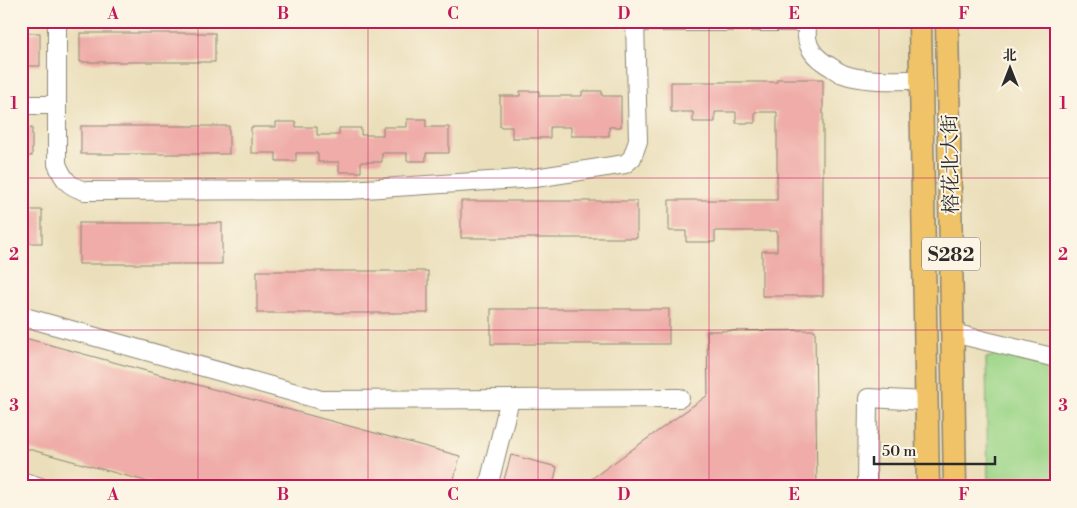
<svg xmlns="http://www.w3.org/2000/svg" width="1077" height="508" viewBox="0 0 1077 508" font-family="'Libre Bodoni','Noto Serif SC',serif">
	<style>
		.green { fill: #9cd588; stroke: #64805a }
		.building { fill: #efaca8 }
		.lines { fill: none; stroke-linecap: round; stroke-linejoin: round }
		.minor-casing { stroke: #8b8573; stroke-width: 20 }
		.major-casing { stroke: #8b8573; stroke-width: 25 }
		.minor { stroke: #fff; stroke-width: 18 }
		.major { stroke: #f1c369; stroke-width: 22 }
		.grid { fill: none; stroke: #c2185b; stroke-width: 1; stroke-opacity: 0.55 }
		.labels { text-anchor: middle; stroke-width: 4; stroke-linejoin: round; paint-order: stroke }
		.shield { fill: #fcf5e5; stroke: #6a6863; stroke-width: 1 }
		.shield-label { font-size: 19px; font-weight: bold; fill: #2b2b2b }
		.street-label { font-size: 20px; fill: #2b2b2b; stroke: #fcf5e5 }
		.neatline { fill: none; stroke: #c2185b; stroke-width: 2 }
		.grid-label { font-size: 16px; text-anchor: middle; font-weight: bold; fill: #c2185b }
	</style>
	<rect width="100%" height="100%" fill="#fcf5e5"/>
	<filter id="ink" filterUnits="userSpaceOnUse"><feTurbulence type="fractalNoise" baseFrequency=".02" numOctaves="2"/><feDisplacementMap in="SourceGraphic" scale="10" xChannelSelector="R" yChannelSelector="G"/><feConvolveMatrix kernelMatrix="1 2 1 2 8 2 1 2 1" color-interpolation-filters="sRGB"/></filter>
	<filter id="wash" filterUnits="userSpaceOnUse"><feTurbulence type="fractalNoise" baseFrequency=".0096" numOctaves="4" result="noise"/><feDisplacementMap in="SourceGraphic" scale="20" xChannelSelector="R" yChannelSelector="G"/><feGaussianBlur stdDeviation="1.12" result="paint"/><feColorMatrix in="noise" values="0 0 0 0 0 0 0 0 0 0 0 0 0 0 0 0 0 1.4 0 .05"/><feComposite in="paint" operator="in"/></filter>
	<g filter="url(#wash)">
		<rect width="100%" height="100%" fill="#ebdfbb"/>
		<!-- green -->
		<polygon class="green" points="1004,353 1056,365 1056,487 988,487 986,358"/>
		<g id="blocks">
			<!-- building -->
			<g class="building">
				<rect x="21" y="33" width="19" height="33"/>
				<rect x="80" y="33" width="135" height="29"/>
				<polygon points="777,79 823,79 823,296 762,296 762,251 777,251 777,231 715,231 715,242 686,242 686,231 669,231 669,200 777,200 777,112 755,112 755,123 736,123 736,112 715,112 715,122 693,122 693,112 671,112 671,82 777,82"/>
				<polygon points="520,91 539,91 539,96 582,96 582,91 602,91 602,96 621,96 621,127 609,127 609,136 571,136 571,127 550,127 550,138 512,138 512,127 500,127 500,96 520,96"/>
				<polygon points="407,119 426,119 426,127 449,127 449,153 426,153 426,161 407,161 407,153 382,153 382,162 361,162 361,172 339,172 339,162 318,162 318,153 296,153 296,161 276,161 276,153 251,153 251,127 276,127 276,122 296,122 296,127 317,127 317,135 339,135 339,128 361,128 361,135 383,135 383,127 407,127"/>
				<rect x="81" y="126" width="148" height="28"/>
				<rect x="21" y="128" width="11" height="28"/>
				<rect x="461" y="201" width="176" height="37"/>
				<rect x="21" y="210" width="21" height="33"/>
				<rect x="79" y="223" width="143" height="41"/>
				<rect x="257" y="271" width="171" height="42"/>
				<rect x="491" y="309" width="178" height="35"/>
				<polygon points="815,330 817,487 580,487 708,395 707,331"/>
				<polygon points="21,337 460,456 452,487 167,487 21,447"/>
				<polygon points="511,455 557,467 553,485 558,487 502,487"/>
			</g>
		</g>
	</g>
	<g filter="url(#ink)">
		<use href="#blocks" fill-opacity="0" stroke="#8b8573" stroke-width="1"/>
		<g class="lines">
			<defs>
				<g id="minor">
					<path d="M57,21V164C64,180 68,186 85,191L349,190L535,178L625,164L632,158L638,141L635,21"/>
					<path d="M808,21C804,41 809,53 826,64C832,67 837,72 843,74C863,82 899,80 921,80"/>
					<polyline points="635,22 807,22"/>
					<polyline points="21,105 57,105"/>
					<polyline points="21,316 321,400 680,398"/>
					<polyline points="953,333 1056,358"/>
					<polyline points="21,481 41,487"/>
					<polyline points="488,487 510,399"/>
					<polyline points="867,487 868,398 926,401"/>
				</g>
				<g id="major">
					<polyline points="920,21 928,487"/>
					<polyline points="947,21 955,487"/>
				</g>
			</defs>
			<!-- minor casing -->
			<use href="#minor" class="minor-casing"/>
			<!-- major casing -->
			<use href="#major" class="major-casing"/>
			<!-- minor -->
			<use href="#minor" class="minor"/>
			<!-- major -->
			<use href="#major" class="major"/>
		</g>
	</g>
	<!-- grid -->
	<path class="grid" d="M198,21V487M368,21V487M538,21V487M709,21V487M879,21V487M21,178H1056M21,330H1056"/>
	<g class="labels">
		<!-- shield labels -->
		<rect class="shield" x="922" y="237.5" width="58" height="33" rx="4"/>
		<g class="shield-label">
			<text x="951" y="261">S282</text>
		</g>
		<!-- street labels -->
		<g class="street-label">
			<text transform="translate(950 164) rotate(-91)" y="7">榕花北大街</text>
		</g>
	</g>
	<!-- margin -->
	<rect width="1077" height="508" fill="none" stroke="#fcf5e5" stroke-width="55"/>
	<!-- north arrow -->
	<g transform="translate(1010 68)" stroke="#fcf5e5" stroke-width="4" paint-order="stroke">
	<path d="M0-4L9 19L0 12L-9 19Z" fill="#2b2b2b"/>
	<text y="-8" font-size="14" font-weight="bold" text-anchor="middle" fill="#2b2b2b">北</text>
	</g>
	<!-- scale -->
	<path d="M874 456v8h121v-8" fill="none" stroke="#2b2b2b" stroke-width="2.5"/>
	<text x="882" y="456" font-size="15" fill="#2b2b2b" stroke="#fcf5e5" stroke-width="4" paint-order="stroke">50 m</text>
	<rect x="28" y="28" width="1022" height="452" class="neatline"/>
	<g class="grid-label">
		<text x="113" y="19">A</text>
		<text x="283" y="19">B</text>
		<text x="453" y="19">C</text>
		<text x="624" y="19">D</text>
		<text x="794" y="19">E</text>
		<text x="964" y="19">F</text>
		<text x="14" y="109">1</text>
		<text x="1063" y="109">1</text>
		<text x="14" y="260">2</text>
		<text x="1063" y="260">2</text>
		<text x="14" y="411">3</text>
		<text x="1063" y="411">3</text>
		<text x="113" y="500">A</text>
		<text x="283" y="500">B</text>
		<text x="453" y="500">C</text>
		<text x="624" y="500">D</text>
		<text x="794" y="500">E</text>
		<text x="964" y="500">F</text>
	</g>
</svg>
